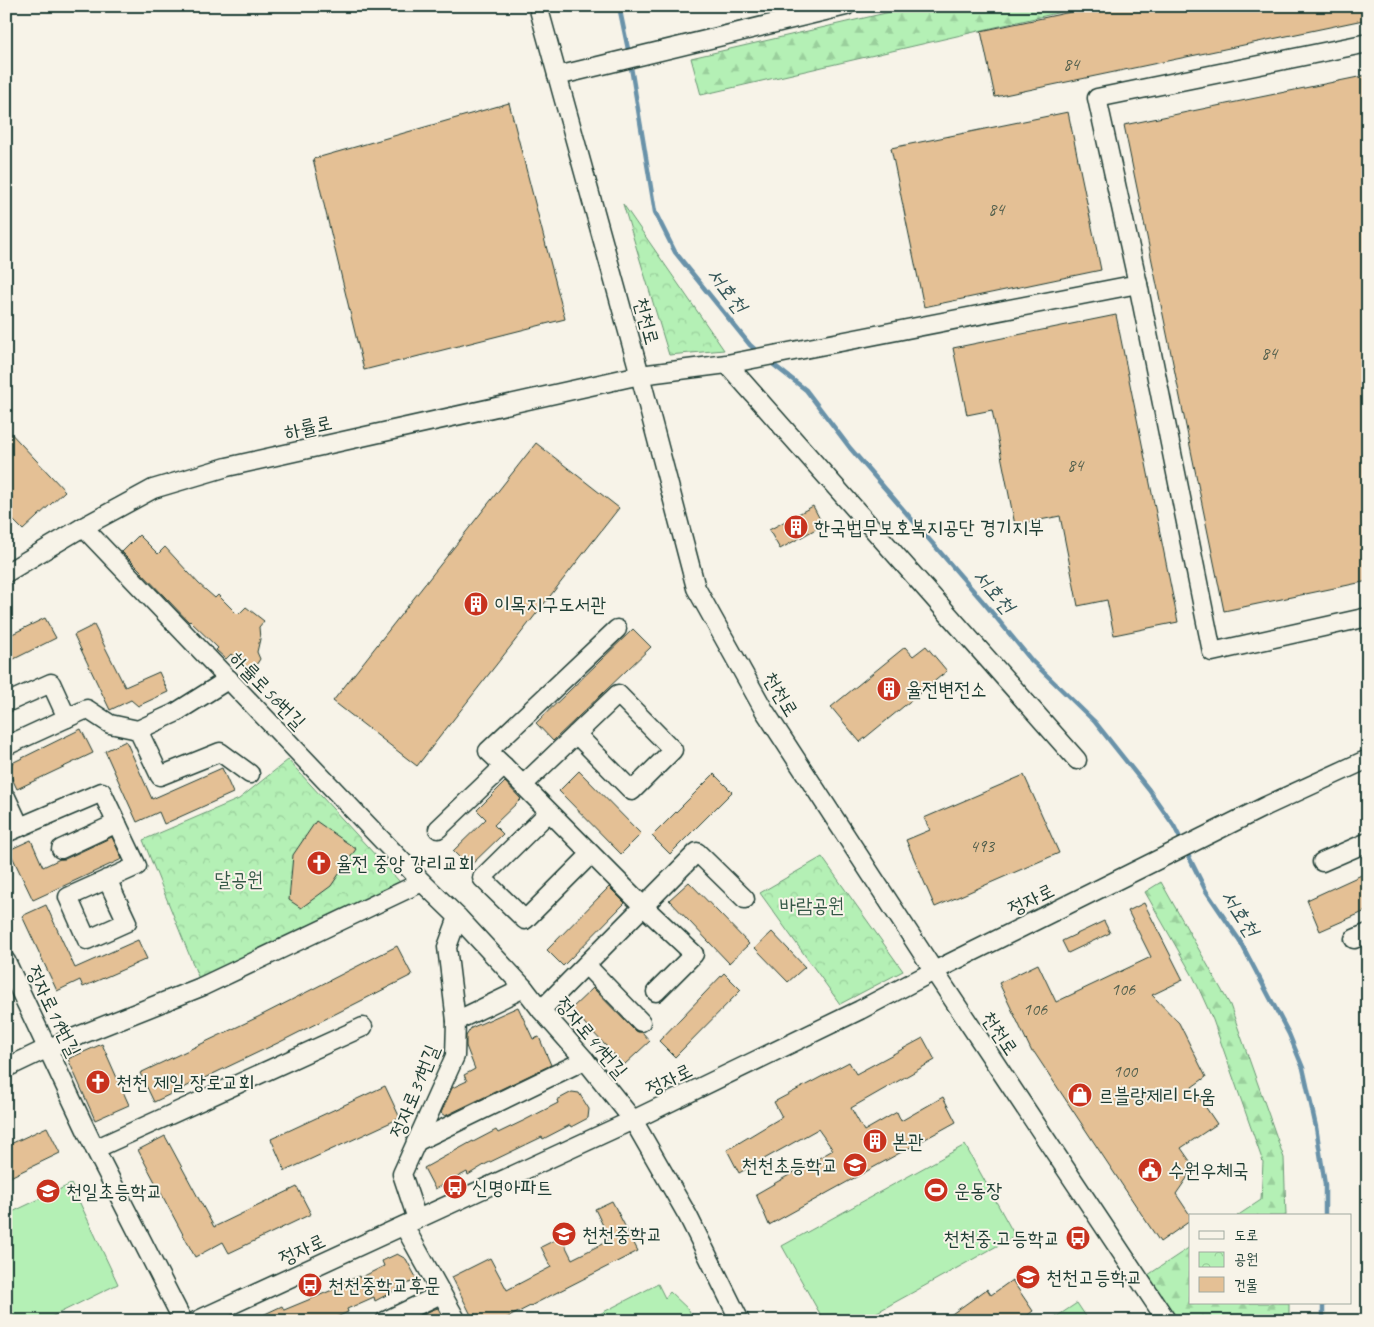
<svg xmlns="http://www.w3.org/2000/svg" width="1374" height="1327" viewBox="0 0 1374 1327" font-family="Caveat,'Poor Story',sans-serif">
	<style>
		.forest { fill: url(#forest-firs); stroke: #6a9674 }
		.park { fill: url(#park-crowns); stroke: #6a9674 }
		.pitch { fill: #b4f0b5; stroke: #6a9674 }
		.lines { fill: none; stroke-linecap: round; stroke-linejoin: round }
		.stream { stroke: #6992a9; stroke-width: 4.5 }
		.building { fill: #e4c095; stroke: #1f3d34 }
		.minor-casing { stroke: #1f3d34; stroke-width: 21 }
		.minor { stroke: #f7f3e8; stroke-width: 18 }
		.labels { text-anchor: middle; stroke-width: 4; stroke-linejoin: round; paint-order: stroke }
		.number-label { font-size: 18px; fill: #505e4c }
		.street-label { font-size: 20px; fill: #1f3d34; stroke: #f7f3e8 }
		.poi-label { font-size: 20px; fill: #1f3d34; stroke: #f7f3e8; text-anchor: start }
		.park-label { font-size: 20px; fill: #355847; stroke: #f7f3e8 }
		.water-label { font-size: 21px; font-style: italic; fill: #38595b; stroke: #f7f3e8 }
	</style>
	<defs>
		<pattern id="forest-firs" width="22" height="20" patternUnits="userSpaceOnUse" patternTransform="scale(1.25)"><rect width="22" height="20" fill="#b4f0b5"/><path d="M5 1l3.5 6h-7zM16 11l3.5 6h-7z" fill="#9acf9c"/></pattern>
		<pattern id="park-crowns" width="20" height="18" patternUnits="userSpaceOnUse" patternTransform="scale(1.25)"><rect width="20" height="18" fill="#b4f0b5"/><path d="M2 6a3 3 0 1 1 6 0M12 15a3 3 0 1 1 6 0" fill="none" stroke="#9acf9c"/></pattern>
	</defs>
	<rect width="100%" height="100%" fill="#f7f3e8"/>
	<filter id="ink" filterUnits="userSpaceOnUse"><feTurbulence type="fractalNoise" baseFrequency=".02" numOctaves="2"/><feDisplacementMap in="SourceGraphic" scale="10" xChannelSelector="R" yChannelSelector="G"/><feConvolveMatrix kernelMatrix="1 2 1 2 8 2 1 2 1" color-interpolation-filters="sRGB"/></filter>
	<g filter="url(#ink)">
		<!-- forest -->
		<g class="forest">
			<polygon points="916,6 1087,6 701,95 691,58"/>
			<polygon points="1161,882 1230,1005 1284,1158 1286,1216 1237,1216 1261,1200 1263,1162 1213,1020 1194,978 1145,892"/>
			<polygon points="1190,1247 1190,1303 1289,1303 1289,1321 1178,1321 1148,1275"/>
		</g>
		<!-- park -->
		<g class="park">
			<polygon points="623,204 724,350 669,355"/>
			<polygon points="288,760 400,882 199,979 143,840 239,799"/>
			<polygon points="822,857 903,971 840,1004 760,893"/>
		</g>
		<!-- pitch -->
		<g class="pitch">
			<polygon points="965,1145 1015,1236 861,1321 824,1321 782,1246"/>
			<polygon points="71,1184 118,1284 43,1321 6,1321 6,1215"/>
			<polygon points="658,1284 665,1298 670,1292 689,1310 694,1321 586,1321"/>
			<polygon points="1077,1303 1089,1321 1050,1321"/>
		</g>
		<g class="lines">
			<!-- stream -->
			<g class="stream">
				<polyline points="619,6 629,54"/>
				<polyline points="630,61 655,212 675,252 750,345 758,352"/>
				<polyline points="770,362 806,390 850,448 985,604 1032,661 1095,722 1149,790 1174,826 1183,844"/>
				<polyline points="1186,851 1206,891 1240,941 1289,1034 1303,1068 1316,1127 1325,1185 1325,1216"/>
				<polyline points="1323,1303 1323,1321"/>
			</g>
		</g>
		<!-- building -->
		<g class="building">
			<polygon points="1099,6 1368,6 1368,19 995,97 981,31"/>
			<polygon points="1368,75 1368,581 1224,611 1124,125"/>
			<polygon points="509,103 565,319 364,370 313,159"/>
			<polygon points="1068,112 1101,270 924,307 891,148"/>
			<polygon points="1116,315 1178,622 1114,635 1107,600 1078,606 1060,516 1015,525 992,410 967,415 953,348"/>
			<polygon points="6,428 65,491 23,530 6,513"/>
			<polygon points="536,443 619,508 417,766 333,701"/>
			<polygon points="813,506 823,525 780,549 769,530"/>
			<polygon points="139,535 158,554 165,547 199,584 215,598 218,595 237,614 238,613 239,614 246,607 264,621 259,627 260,639 257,652 260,659 251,673 231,654 226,659 216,650 218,648 190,621 189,622 140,571 141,571 122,552"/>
			<polygon points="45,618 56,638 6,663 6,637"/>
			<polygon points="94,625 125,687 159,672 168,692 138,706 131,700 110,710 74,635"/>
			<polygon points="633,629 651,647 553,741 536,723"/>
			<polygon points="926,646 947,671 860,742 831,707 905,647 913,656"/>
			<polygon points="81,729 93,753 17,789 6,766"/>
			<polygon points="126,741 152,799 222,768 233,793 164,824 159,812 137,822 105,751"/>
			<polygon points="579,771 641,834 621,854 559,791"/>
			<polygon points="714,774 732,792 670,854 652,836"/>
			<polygon points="1024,775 1059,853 935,907 906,840 930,830 924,818"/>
			<polygon points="505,782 521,799 494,825 503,834 469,867 453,851 486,819 477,810"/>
			<polygon points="316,821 356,849 331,886 301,908 289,900 293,855"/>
			<polygon points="112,837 122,859 33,900 9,850 31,840 43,867 60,859 65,859"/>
			<polygon points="1368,872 1368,910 1320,931 1307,900"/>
			<polygon points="689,882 749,944 729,963 669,900"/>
			<polygon points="609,887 625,903 563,966 547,950"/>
			<polygon points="1144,903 1183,980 1152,995 1179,1023 1206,1077 1192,1087 1217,1124 1181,1148 1190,1161 1187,1178 1176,1194 1190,1215 1190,1221 1160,1242 1034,1052 1032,1052 999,983 1038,964 1056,1002 1151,957 1128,911"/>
			<polygon points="46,905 75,968 138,940 147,959 83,987 80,980 57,991 22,916"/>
			<polygon points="1104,921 1110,933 1068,953 1062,941"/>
			<polygon points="772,932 805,967 788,982 755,948"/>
			<polygon points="397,946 412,975 282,1041 154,1102 140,1073 258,1017"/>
			<polygon points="724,973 741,990 675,1057 659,1041"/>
			<polygon points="593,988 633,1029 638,1032 642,1032 650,1041 624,1065 571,1009"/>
			<polygon points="518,1007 533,1039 539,1037 551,1065 445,1116 441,1113 452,1088 467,1081 464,1075 475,1069 466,1046 466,1036 471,1028"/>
			<polygon points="923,1038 935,1060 851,1108 864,1131 897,1112 901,1121 943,1097 956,1122 769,1225 756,1194 833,1150 818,1129 739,1173 727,1150 782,1117 774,1102 849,1062 856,1074"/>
			<polygon points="102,1044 129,1105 95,1120 68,1059"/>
			<polygon points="385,1086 400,1118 285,1171 271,1139"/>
			<polygon points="572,1092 579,1093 589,1109 588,1118 571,1127 570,1125 543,1139 542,1137 486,1164 468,1175 467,1172 435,1189 424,1168 473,1141 473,1142 496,1130 498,1133 525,1120 558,1103 557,1100"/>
			<polygon points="47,1127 60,1153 6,1179 6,1146"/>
			<polygon points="165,1136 214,1227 297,1187 311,1214 229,1253 223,1242 195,1257 138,1150"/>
			<polygon points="612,1201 638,1251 501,1321 482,1321 480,1316 471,1315 452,1277 490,1258 507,1290 551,1267 541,1247 561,1237 572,1259 610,1240 595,1209"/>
			<polygon points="397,1254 406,1259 417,1279 375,1301 374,1297 347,1309 348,1312 328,1321 250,1321 282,1306 284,1310 342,1286 341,1284 359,1276 360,1278 384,1266 382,1261"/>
			<polygon points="1012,1280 1033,1311 1020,1321 942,1321 987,1289 991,1295"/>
			<polygon points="438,1308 445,1321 410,1321 432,1310"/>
		</g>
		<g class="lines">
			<defs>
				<g id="minor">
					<polyline points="538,6 640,375 696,588 764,710 934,971 1167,1321"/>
					<polyline points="557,76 846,6"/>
					<polyline points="1138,284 1212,652 1368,617"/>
					<polyline points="727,364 1077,760"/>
					<polyline points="83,527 422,882 458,917 524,988 541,1010 585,1060 633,1120 688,1216 740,1321"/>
					<polyline points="6,573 83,527 153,489 227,467 640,375 727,364 1138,284 1097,98 1368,43"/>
					<polyline points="6,703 51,683 67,718 87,709 110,724 138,730 175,713 229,679"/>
					<polyline points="138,730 160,776 220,752 250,774"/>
					<polyline points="6,746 67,718"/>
					<polyline points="504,766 488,751 617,629"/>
					<polyline points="523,785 618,694 673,750 632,791 576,734"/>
					<polyline points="6,797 20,827"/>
					<polyline points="549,812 482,878 525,920 591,854"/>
					<polyline points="438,829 504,766 643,906 694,954 656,992"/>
					<polyline points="6,833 102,792 137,866 68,897 87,940 127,922 107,879"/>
					<polyline points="61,849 117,823"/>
					<polyline points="1322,862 1368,842"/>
					<polyline points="1354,939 1368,933"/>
					<polyline points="6,961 95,1149 183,1321"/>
					<polyline points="586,965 641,1022"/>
					<polyline points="541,1010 697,852 745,899"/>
					<polyline points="456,1021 524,988"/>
					<polyline points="6,1068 48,1048 201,987 422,882"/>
					<polyline points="416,1142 585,1060"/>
					<polyline points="95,1149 363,1027"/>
					<polyline points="417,1219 402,1174 455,1056 456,1021 447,947 458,917"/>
					<polyline points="404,1226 457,1321"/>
					<polyline points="196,1321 633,1120 860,1010 934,971 1266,806 1368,759"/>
					<polyline points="385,1321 441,1294"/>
				</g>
			</defs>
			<!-- minor casing -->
			<use href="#minor" class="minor-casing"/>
			<!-- minor -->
			<use href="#minor" class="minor"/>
		</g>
	</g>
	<!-- icons -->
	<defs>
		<symbol id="building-disc" viewBox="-11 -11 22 22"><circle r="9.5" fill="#c8321e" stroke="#f7f3e8"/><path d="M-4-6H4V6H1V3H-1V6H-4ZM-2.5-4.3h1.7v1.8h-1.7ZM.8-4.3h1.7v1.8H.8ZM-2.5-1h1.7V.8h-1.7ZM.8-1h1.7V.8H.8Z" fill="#fff"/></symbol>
		<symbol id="church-disc" viewBox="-11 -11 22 22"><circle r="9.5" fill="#c8321e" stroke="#f7f3e8"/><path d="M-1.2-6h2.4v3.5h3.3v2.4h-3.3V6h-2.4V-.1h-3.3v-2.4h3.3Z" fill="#fff"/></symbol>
		<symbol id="shop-disc" viewBox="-11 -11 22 22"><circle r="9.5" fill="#c8321e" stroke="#f7f3e8"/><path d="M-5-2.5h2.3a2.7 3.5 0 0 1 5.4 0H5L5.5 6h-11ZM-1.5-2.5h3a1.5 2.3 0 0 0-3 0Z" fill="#fff"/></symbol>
		<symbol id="school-disc" viewBox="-11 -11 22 22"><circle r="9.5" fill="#c8321e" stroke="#f7f3e8"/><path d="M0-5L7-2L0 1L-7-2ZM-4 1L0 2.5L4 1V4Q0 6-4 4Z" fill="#fff"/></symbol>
		<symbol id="civic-disc" viewBox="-11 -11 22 22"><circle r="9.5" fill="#c8321e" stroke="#f7f3e8"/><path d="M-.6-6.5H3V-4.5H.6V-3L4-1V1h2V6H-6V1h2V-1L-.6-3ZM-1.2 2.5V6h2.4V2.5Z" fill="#fff"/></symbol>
		<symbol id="bus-disc" viewBox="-11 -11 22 22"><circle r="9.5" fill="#c8321e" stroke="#f7f3e8"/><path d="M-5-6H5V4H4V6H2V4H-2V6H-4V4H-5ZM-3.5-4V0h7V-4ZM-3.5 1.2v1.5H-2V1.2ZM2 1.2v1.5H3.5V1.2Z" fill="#fff"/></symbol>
		<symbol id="stadium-disc" viewBox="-11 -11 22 22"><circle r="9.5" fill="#c8321e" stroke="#f7f3e8"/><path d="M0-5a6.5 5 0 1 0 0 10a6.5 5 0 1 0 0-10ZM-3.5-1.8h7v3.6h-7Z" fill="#fff"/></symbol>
	</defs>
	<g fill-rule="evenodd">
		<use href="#building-disc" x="782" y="513" width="28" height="28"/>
		<use href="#building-disc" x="462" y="590" width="28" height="28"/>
		<use href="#building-disc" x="875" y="675" width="28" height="28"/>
		<use href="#church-disc" x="305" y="849" width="28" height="28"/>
		<use href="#church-disc" x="84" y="1068" width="28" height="28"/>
		<use href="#shop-disc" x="1066" y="1081" width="28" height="28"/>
		<use href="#building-disc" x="861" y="1127" width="28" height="28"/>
		<use href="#school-disc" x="841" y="1151" width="28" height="28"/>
		<use href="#civic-disc" x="1136" y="1156" width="28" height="28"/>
		<use href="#bus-disc" x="441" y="1173" width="28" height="28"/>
		<use href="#stadium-disc" x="922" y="1176" width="28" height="28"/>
		<use href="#school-disc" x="34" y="1177" width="28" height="28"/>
		<use href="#school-disc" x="550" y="1220" width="28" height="28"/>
		<use href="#bus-disc" x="1064" y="1224" width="28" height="28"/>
		<use href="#school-disc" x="1014" y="1263" width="28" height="28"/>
		<use href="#bus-disc" x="296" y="1271" width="28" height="28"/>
	</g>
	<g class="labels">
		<!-- number labels -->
		<g class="number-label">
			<text x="1071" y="70">84</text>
			<text x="996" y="215">84</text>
			<text x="1269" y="359">84</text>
			<text x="1075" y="471">84</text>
			<text x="982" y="852">493</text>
			<text x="1123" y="995">106</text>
			<text x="1035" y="1015">106</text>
			<text x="1125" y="1077">100</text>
		</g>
		<!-- street labels -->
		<g class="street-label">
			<text transform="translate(647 321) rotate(75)" y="7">천천로</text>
			<text transform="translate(308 427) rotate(-13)" y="7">하률로</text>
			<text transform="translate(268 690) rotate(46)" y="7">하률로56번길</text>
			<text transform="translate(781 694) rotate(59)" y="7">천천로</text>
			<text transform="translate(1031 899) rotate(-26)" y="7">정자로</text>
			<text transform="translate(54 1011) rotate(64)" y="7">정자로19번길</text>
			<text transform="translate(1000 1033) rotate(56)" y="7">천천로</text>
			<text transform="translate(592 1037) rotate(50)" y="7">정자로41번길</text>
			<text transform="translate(669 1079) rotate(-26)" y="7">정자로</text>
			<text transform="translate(414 1091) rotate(-68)" y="7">정자로31번길</text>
			<text transform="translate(302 1249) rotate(-25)" y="7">정자로</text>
		</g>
		<!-- poi labels -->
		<g class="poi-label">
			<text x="814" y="534">한국법무보호복지공단 경기지부</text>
			<text x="494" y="611">이목지구도서관</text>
			<text x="906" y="696">율전변전소</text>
			<text x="336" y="870">율전 중앙 강리교회</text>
			<text x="116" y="1089">천천 제일 장로교회</text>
			<text x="1098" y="1102">르블랑제리 다움</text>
			<text x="892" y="1148">본관</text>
			<text x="838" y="1172" text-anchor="end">천천초등학교</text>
			<text x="1168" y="1177">수원우체국</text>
			<text x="472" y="1194">신명아파트</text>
			<text x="954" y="1197">운동장</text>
			<text x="66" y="1198">천일초등학교</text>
			<text x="582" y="1241">천천중학교</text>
			<text x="1060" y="1245" text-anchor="end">천천중.고등학교</text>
			<text x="1046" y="1284">천천고등학교</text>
			<text x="328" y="1292">천천중학교후문</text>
		</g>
		<!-- park labels -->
		<g class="park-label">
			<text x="239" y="886">달공원</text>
			<text x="812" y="912">바람공원</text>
		</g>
		<!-- water labels -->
		<g class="water-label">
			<text transform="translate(727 290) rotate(52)" y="7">서호천</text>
			<text transform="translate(994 591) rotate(49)" y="7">서호천</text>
			<text transform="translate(1240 913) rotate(57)" y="7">서호천</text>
		</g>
	</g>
	<!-- margin -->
	<rect width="1374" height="1327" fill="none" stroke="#f7f3e8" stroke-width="25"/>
	<rect x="12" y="12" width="1349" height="1302" fill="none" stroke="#1f3d34" stroke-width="2" filter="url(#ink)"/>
	<!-- legend -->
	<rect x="1189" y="1214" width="162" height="90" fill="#f7f3e8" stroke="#a1aaa0"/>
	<rect x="1199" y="1231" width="25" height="8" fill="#f7f3e8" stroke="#a1aaa0"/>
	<text x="1234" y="1240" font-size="15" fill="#1f3d34">도로</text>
	<rect x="1199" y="1252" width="25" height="15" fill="url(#park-crowns)" stroke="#a1aaa0"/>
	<text x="1234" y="1264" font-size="15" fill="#1f3d34">공원</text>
	<rect x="1199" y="1277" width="25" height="15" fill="#e4c095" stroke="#a1aaa0"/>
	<text x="1234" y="1290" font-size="15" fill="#1f3d34">건물</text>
</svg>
